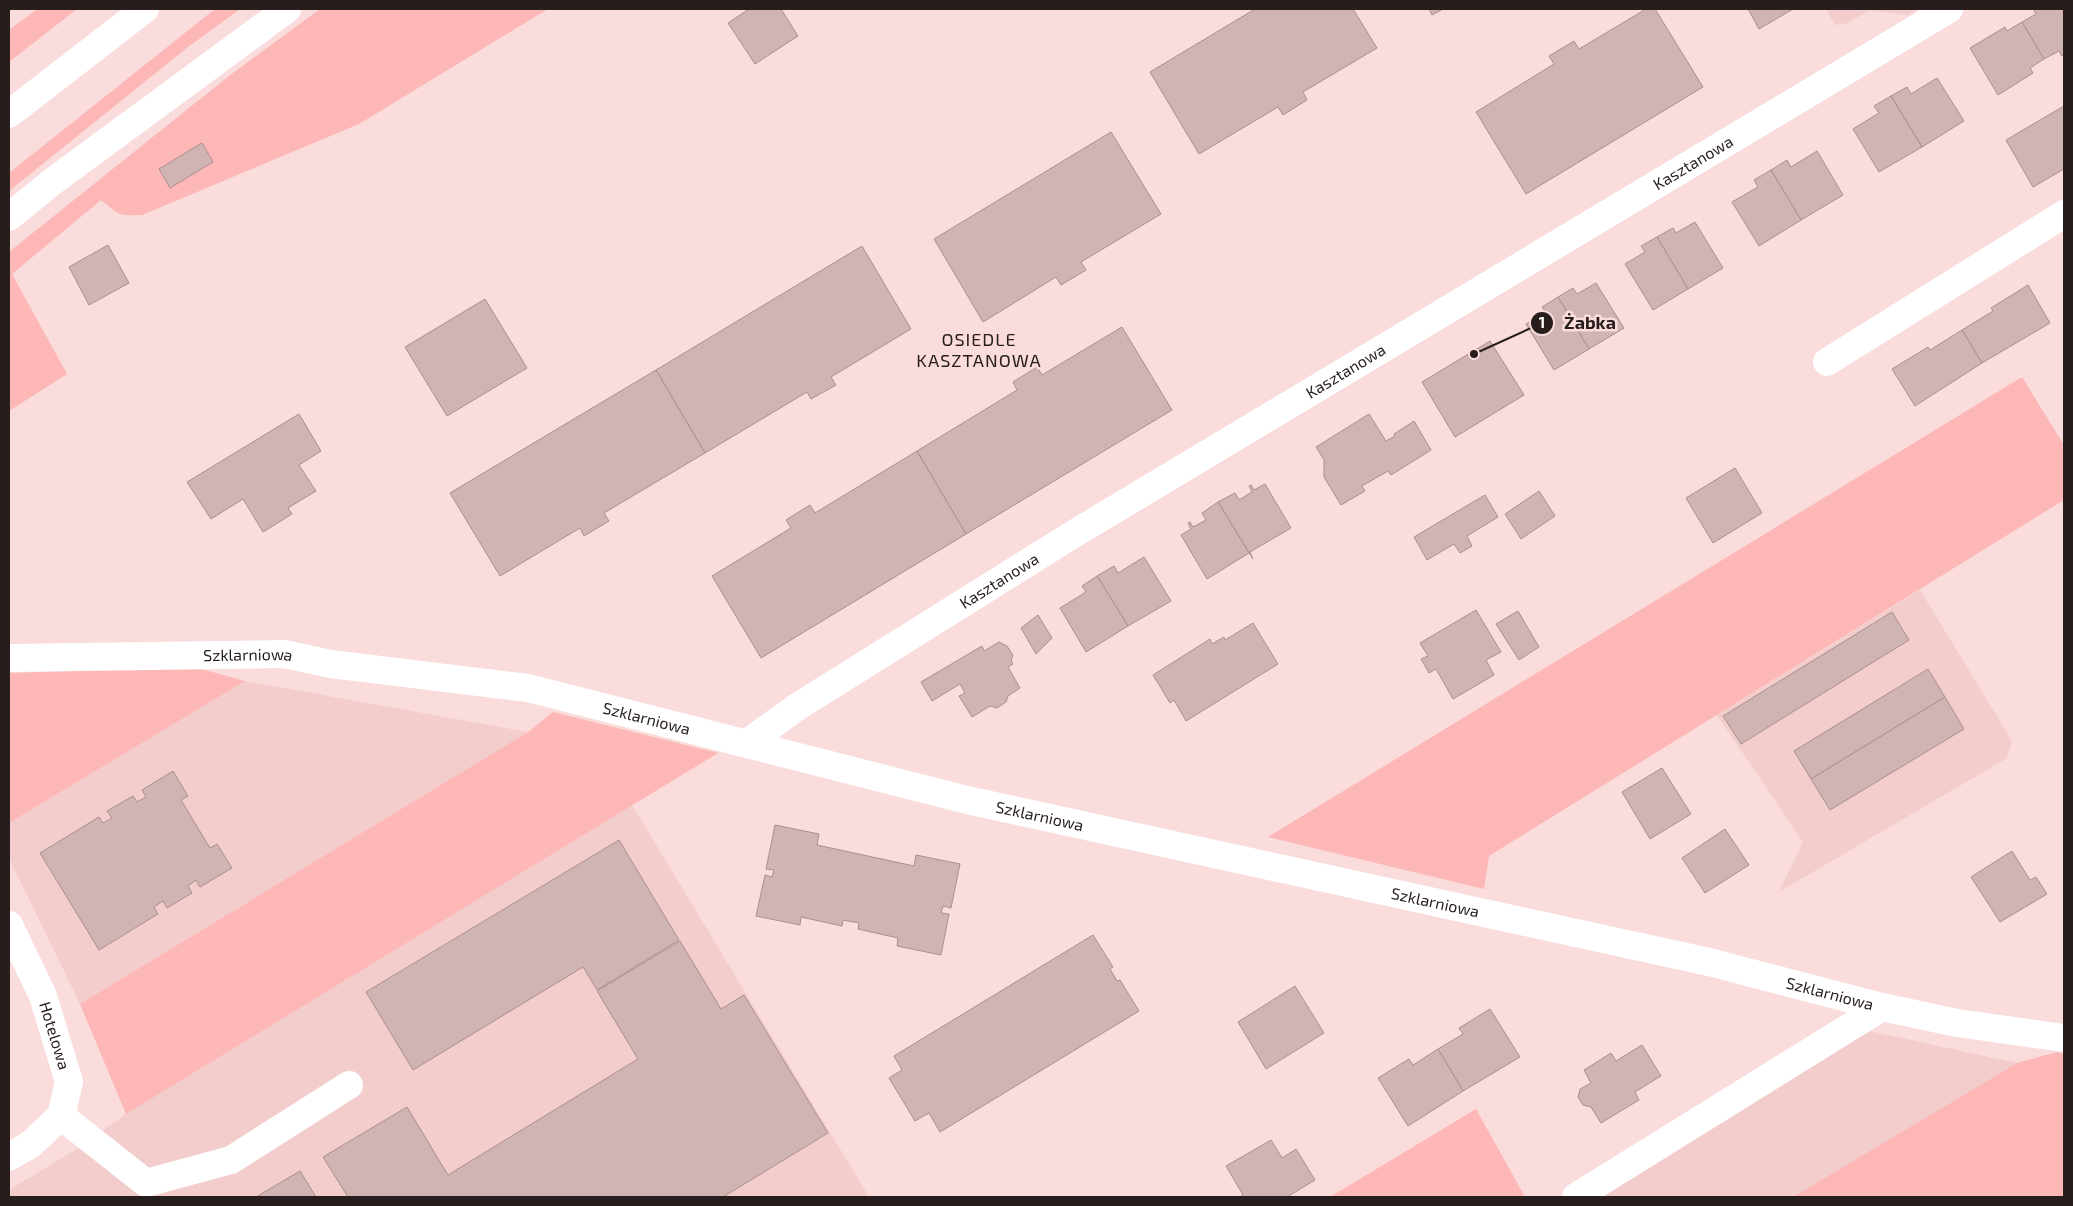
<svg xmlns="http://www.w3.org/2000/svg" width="2073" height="1206" viewBox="0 0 2073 1206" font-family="'Exo 2',sans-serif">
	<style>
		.built { fill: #f2cdcc }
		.green { fill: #fdb7b6 }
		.building { fill: #d0b4b3; stroke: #aa8f8e }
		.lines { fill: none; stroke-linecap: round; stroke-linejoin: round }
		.minor { stroke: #fff; stroke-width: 28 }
		.highway { stroke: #fff; stroke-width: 28 }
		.labels { text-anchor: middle; stroke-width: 5; stroke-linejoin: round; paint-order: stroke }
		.street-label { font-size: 16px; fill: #281d1d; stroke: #f9dcdb }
		.neighbourhood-label { font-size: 18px; letter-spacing: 1px; fill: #281d1d; stroke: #f9dcdb }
		.leader { fill: none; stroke: #281d1d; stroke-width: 2 }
		.callout-dot { fill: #281d1d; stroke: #f9dcdb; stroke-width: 2 }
		.mark-label { font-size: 15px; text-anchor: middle; font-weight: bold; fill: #fff }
		.callout-label { font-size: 18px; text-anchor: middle; font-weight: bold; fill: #281d1d; stroke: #f9dcdb; stroke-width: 5; stroke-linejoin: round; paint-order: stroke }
	</style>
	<rect width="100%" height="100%" fill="#f9dcdb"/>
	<!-- built -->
	<g class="built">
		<polygon points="1826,9 1913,9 1914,12 1909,15 1869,10 1848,23 1835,25"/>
		<polygon points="1920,590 2012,741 2007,758 1779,892 1803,842 1717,715"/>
		<polygon points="245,681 528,732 80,1004 9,858 9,823"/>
		<polygon points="632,805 869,1197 9,1197 9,1190 77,1149 126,1114"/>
		<polygon points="1869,1031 2017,1063 1793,1197 1602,1197"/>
	</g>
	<!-- green -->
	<g class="green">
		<polygon points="37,9 77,9 9,62 9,30"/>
		<polygon points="215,9 240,9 188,47 9,191 9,173"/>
		<path d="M320,9H548L359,124L142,215C118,216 119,215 101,200L12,274L67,374L9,411V252L229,76Z"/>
		<polygon points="2022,377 2064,445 2064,500 1489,856 1484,889 1268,837"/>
		<polygon points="194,667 245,681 9,823 9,673"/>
		<polygon points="553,712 718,753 126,1114 80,1004 528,732"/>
		<polygon points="2057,1052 2064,1054 2064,1197 1793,1197 2017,1063"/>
		<polygon points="1476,1109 1525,1197 1330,1197"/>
	</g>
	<!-- building -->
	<g class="building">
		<polygon points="749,9 781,9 798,36 755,64 728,23"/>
		<polygon points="1255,9 1353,9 1377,48 1303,92 1307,100 1283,115 1278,107 1199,154 1150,72"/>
		<polygon points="1429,9 1443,9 1432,15"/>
		<polygon points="1646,9 1655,9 1703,87 1526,194 1476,112 1554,64 1549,56 1574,41 1579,49"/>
		<polygon points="1748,9 1793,9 1759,29"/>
		<polygon points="2035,9 2064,9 2064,54 2062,56 2059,51 2044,59 2022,22 2036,14 2034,10"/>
		<polygon points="2022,22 2044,59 2030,68 2033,73 1998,95 1970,48 2005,27 2007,31"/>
		<polygon points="1937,78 1964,121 1922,147 1891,96 1907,87 1911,94"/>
		<polygon points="1891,96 1922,147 1879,172 1853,129 1879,113 1874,106"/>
		<polygon points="2064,106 2064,169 2033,187 2006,140"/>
		<polygon points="1111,132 1161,214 1081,262 1086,270 1061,285 1056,277 983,322 934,239"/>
		<polygon points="202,143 213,162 170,188 159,169"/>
		<polygon points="1817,151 1843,195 1801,220 1771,170 1787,160 1791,167"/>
		<polygon points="1771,170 1801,220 1759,246 1732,202 1758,187 1754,180"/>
		<polygon points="1695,222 1723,268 1688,289 1657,237 1673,228 1676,233"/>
		<polygon points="1657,237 1688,289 1653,310 1625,264 1645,252 1641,246"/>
		<polygon points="108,245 129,283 89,305 69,267"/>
		<polygon points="862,246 911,329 831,377 836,385 811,399 807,392 705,453 656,370"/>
		<polygon points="1596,283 1624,328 1589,349 1558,297 1573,288 1577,294"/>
		<polygon points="2028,285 2050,323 1982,363 1962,330 1993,311 1991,308"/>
		<polygon points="1558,297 1589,349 1554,370 1526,324 1546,313 1542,307"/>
		<polygon points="485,299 527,368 447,416 405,347"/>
		<polygon points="1122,327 1172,410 966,534 917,451 1017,390 1013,382 1037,367 1042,375"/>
		<polygon points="1962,330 1982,363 1915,406 1892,369 1928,347 1930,350"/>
		<polygon points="1490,341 1524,395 1455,437 1422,382"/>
		<polygon points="656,370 705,453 604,513 609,521 584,536 580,528 500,576 450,493"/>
		<polygon points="299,414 321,451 299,465 316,491 288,508 292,514 263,532 243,499 211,519 187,482"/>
		<polygon points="1369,414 1386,441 1395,436 1394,434 1414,421 1431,450 1391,475 1388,471 1362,486 1365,491 1341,505 1324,477 1324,460 1316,447"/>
		<polygon points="917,451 966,534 761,658 712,576 791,528 786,520 810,505 815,513"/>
		<polygon points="1735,468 1762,513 1713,543 1686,498"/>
		<polygon points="1265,484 1291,528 1250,552 1253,559 1218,502 1235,493 1239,500 1252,492 1249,486 1251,485 1254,490"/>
		<polygon points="1539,491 1555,516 1521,539 1505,514"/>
		<polygon points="1485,495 1498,517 1467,536 1472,546 1460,553 1454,544 1427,560 1414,537"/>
		<polygon points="1218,502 1249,553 1207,579 1181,535 1191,529 1188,523 1190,522 1193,527 1206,520 1202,513"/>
		<polygon points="1144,557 1171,601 1128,626 1097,576 1114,566 1118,573"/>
		<polygon points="1097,576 1128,626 1086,652 1060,608 1086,592 1082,586"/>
		<polygon points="1476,610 1501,652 1486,660 1494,675 1453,699 1436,669 1429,673 1421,659 1428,656 1420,643"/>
		<polygon points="1518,611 1539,647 1519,660 1496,624"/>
		<polygon points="1892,612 1909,640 1741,744 1723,716"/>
		<polygon points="1038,615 1052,638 1036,654 1021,628"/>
		<polygon points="1253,623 1278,664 1186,721 1174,700 1170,703 1153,675 1210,639 1212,644 1224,637 1225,640"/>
		<polygon points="999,642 1007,646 1013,655 1011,661 1013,664 1008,667 1020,688 1008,696 1006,702 997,708 990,706 972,717 959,696 965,693 960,684 932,701 921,682 982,646 984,651"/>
		<polygon points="1928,669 1945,697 1811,779 1794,751"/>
		<polygon points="1945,697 1964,729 1830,810 1811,779"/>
		<polygon points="1662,768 1691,814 1650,839 1622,792"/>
		<polygon points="173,771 188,796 181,800 210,848 217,844 232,868 200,887 196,880 188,886 192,893 167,908 163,901 154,907 158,914 99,950 40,853 99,817 103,823 112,818 107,811 133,796 137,802 146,797 142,790"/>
		<polygon points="775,825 819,834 817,845 914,866 916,855 960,864 951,908 943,906 941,913 949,914 941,955 897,946 898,938 858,929 859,923 843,920 842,926 801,917 800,925 756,916 765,875 772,877 774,870 766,869"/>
		<polygon points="1725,829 1749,865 1705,893 1682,858"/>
		<polygon points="619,840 679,940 597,990 583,967 413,1070 366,992"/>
		<polygon points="2012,851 2030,880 2036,877 2047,894 2000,922 1971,877"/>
		<polygon points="1093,935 1113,967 1110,969 1117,981 1120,980 1139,1011 940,1132 929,1113 915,1121 889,1078 902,1070 894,1056"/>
		<polygon points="680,941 721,1009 744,995 828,1133 723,1197 348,1197 323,1157 407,1107 448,1175 638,1059 597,991"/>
		<polygon points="1295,986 1324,1033 1266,1069 1238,1022"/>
		<polygon points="1490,1009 1520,1057 1463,1091 1438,1049 1463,1034 1459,1028"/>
		<polygon points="1642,1045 1661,1076 1635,1092 1639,1100 1601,1123 1591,1107 1583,1105 1578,1097 1580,1089 1591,1083 1584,1070 1611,1053 1616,1061"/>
		<polygon points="1438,1049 1463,1091 1408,1126 1378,1078 1409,1059 1413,1065"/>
		<polygon points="1271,1140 1282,1158 1296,1149 1315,1180 1287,1197 1240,1197 1243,1195 1226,1166"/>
		<polygon points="300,1171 316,1197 256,1197"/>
	</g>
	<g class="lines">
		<!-- minor -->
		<g class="minor">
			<polyline points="9,217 52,182 287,9"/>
			<polyline points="1827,362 2064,214"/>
			<path id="s1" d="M9,658L284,654L331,664L528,688L967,800L1709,962L1882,1007L1957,1023L2064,1038"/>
			<path id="s2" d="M747,743L797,707L1072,535L1949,9"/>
			<path id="s3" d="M9,925L43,996L69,1082L61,1116L31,1144L9,1157"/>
			<polyline points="61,1116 146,1183 231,1160 349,1085"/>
			<polyline points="1576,1197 1882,1007"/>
		</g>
		<!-- highway -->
		<polyline class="highway" points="9,114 145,9"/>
	</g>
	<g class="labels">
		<!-- street labels -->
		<g class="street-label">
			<text dy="6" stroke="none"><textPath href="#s2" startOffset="1110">Kasztanowa</textPath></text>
			<text dy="6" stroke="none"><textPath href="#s2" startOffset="705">Kasztanowa</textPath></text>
			<text dy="6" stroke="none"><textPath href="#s2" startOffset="300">Kasztanowa</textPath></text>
			<text dy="6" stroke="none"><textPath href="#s1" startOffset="239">Szklarniowa</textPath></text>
			<text dy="6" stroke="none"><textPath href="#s1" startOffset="644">Szklarniowa</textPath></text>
			<text dy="6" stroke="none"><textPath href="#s1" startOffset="1049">Szklarniowa</textPath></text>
			<text dy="6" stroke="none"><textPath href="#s1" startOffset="1454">Szklarniowa</textPath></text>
			<text dy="6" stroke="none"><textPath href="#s1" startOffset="1859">Szklarniowa</textPath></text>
			<text dy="6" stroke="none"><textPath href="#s3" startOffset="120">Hotelowa</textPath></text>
		</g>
		<!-- neighbourhood labels -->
		<g class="neighbourhood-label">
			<text x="979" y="346">OSIEDLE<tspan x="979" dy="21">KASZTANOWA</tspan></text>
		</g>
	</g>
	<!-- callouts -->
	<path class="leader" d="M1474 354L1542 323"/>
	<g class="callout-dot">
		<circle cx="1474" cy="354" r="5"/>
		<circle cx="1542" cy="323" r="12"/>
	</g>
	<g class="mark-label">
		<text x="1542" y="328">1</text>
	</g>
	<g class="callout-label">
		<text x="1590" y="329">Żabka</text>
	</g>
	<!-- border -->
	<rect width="2073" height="1206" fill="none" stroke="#281d1d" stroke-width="20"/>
</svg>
